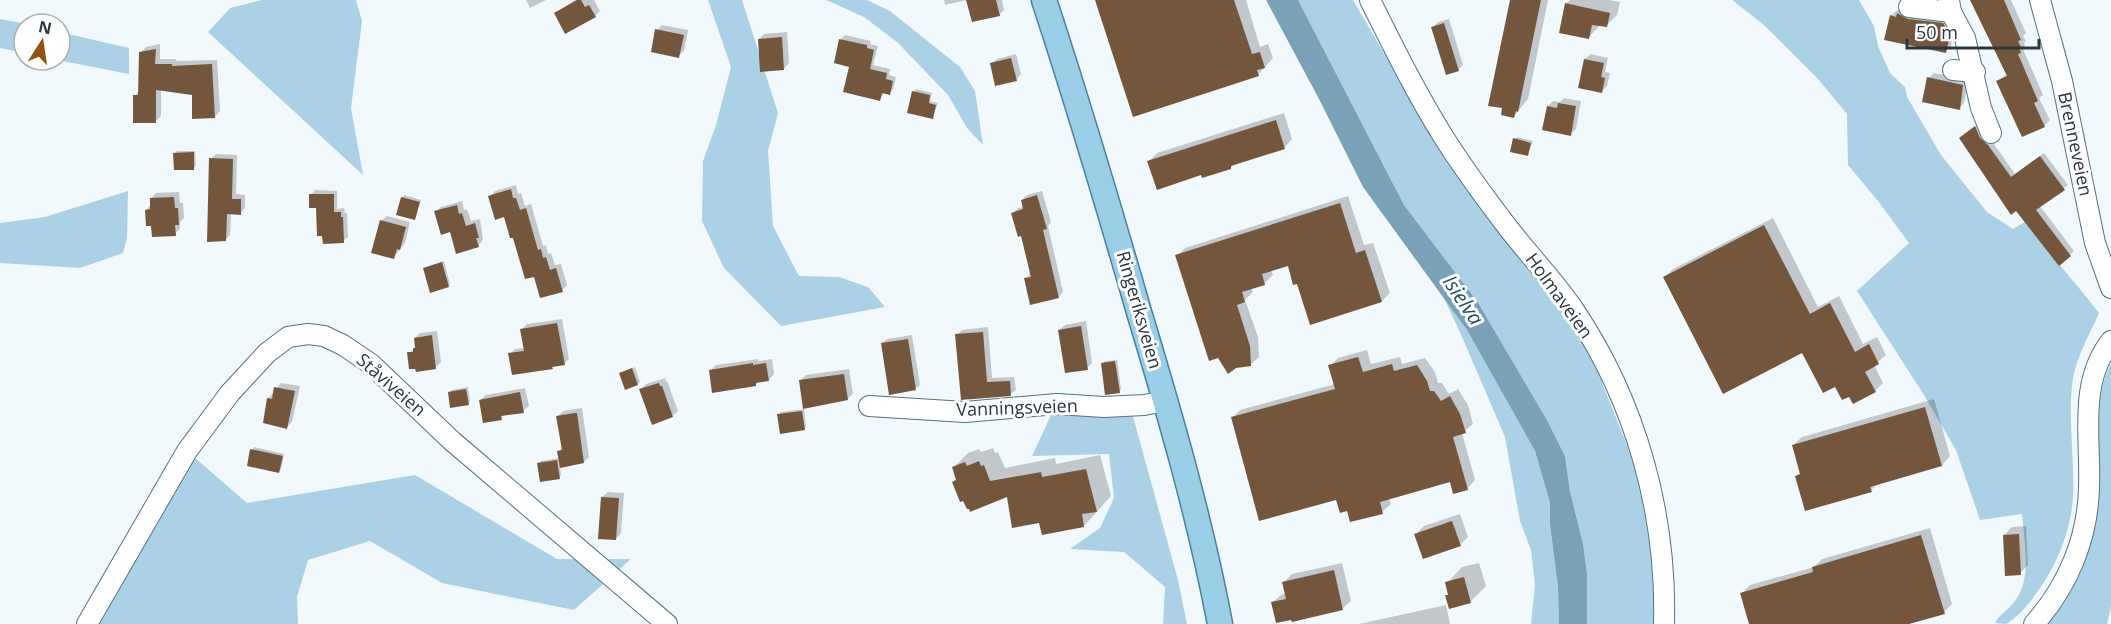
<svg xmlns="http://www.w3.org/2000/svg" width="2111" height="624" viewBox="0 0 2111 624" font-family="'Open Sans',sans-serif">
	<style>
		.green { fill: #abd1e6 }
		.water { fill: #79a2b8 }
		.shadow { fill: #0003 }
		.building { fill: #74563c }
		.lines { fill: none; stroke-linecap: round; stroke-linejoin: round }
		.minor-casing { stroke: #517385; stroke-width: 22 }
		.major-casing { stroke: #4683a0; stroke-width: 27 }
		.minor { stroke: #fff; stroke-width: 20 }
		.major { stroke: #9acde6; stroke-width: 24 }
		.labels { text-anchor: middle; stroke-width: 6; stroke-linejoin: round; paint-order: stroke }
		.street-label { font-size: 18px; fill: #29373f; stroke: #fff }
		.water-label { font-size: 20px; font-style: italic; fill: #174d65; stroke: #fff }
	</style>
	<rect width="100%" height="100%" fill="#f2f9fd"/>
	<!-- green -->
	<g class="green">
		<polygon points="262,0 356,0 362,21 351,108 363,175 208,32 230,8"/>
		<polygon points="708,0 742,0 778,113 768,151 773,226 799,276 839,277 868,287 885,307 781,326 724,268 702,221 703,161 716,125 731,67"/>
		<polygon points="826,0 867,0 890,11 960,67 975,91 983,145 967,128 948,95 897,42 864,17"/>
		<polygon points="1298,0 1353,0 1451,168 1570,319 1599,375 1632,458 1640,487 1652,552 1654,624 1587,624 1587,573 1583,544 1570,491 1565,456 1547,420 1477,301 1404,205"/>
		<path d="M1732,0H1859L1874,26L1878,46L1890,73L1905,87L1907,97L1941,155L1987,212L2013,229L2025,222C2049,253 2075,282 2099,313C2089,336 2075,359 2072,385C2068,423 2075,461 2073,499C2070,531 2058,563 2040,588C2031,601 2020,616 2006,624L1995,623C2000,614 2008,610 2014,602C2033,579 2024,542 2022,514L1980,520L1956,450L1924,395L1857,291L1909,243L1878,201L1848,165L1847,114L1818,79L1764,25Z"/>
		<polygon points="0,19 27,24 24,24 24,53 0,48"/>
		<polygon points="60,32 129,48 129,74 57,60 60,60"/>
		<polygon points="128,191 127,238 123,253 80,268 0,263 0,223 45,217"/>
		<polygon points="1443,296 1467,330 1535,451 1550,503 1550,525 1558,587 1559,624 1531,624 1535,585 1531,550 1520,521 1505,437 1462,337"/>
		<path d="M2111,363V606L2107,624H2047C2071,596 2089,558 2095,522C2099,499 2098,475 2098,453C2098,422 2097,391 2111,363Z"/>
		<polygon points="1052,413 1132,413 1178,580 1187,624 1163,624 1165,587 1124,552 1070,549 1100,528 1114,498 1109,454 1032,456"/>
		<polygon points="187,451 247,503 415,475 557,559 631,559 574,610 442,583 370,541 308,560 297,597 298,624 87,624"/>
	</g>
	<!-- water -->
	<polygon class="water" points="1266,0 1298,0 1404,205 1477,301 1547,420 1565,456 1570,491 1583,544 1587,573 1587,624 1559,624 1558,587 1550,525 1550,503 1535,451 1467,330 1363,187 1318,97"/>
	<!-- shadow -->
	<g class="shadow">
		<polygon points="526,0 546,0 530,8"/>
		<polygon points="575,0 594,0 600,11 595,16 556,13"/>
		<polygon points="944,0 967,0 945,5"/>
		<polygon points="968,0 1002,0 1004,10 999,15"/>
		<polygon points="1097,0 1246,0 1260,47 1268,44 1273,58 1258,75"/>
		<polygon points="1511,0 1548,0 1528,99 1514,116"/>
		<polygon points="1570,0 1609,0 1620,2 1617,15 1606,26 1600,25 1589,37 1566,4"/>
		<polygon points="1974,0 2011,0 2026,33 2023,36 2026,41 2024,43 2025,46 2023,49 2043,95 2039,98 2050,120 2044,126 1998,81 2007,74"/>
		<polygon points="1903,8 1949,18 1954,29 1951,46 1945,52 1891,16 1896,11 1900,11"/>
		<polygon points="1449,19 1463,65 1458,70 1433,27 1438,22"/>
		<polygon points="662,25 688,30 684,51 678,56 657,30"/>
		<polygon points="787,32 789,63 784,69 759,39 764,34"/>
		<polygon points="845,35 871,41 870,44 878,46 873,65 890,69 889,75 896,77 893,89 889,94 885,92 880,99 851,66 836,62 841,39"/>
		<polygon points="160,44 160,59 176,59 176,61 217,60 220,111 215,117 193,94 161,89 161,116 155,122 135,96 139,91 140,53 146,47"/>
		<polygon points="1016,54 1021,74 1016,80 991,64 997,59"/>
		<polygon points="1591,54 1608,58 1605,72 1610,73 1607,86 1602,91 1585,59"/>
		<polygon points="1934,73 1968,80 1964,103 1959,108 1929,78"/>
		<polygon points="916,89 932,93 930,101 938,103 933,117 913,92"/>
		<polygon points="1564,98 1581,101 1576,129 1570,134 1548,106 1553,101 1560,102"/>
		<polygon points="1284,113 1292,139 1284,148 1234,164 1231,167 1202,174 1149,161 1157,153"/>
		<polygon points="1980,124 2015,174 2044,153 2068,185 2040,206 2074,251 2059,264 2017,209 1964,134"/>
		<polygon points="1517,137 1533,141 1528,154 1515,139"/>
		<polygon points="177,151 195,151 196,166 194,168 175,153"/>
		<polygon points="216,154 237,155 236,194 245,195 245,208 240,213 231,213 230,235 225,240 211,159"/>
		<polygon points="516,185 518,194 521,193 525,206 531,204 543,246 546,245 548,254 551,253 555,265 561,264 567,285 562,290 535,275 505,215 490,196 495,191"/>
		<polygon points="315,190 337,191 337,209 344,208 345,213 347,213 348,237 343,241 324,234 317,206 311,195"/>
		<polygon points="1042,191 1051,222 1048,226 1063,292 1058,297 1025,279 1030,274 1022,234 1013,213 1018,208 1024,207 1022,200 1027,195"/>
		<polygon points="179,192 180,203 183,203 184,218 180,222 180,229 175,234 153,225 146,210 151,205 151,199 156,193"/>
		<polygon points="404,195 421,200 414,218 402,198"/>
		<polygon points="1348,196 1364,245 1373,243 1390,293 1382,301 1298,282 1289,264 1271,270 1273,275 1264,284 1251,288 1253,292 1245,300 1258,337 1259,357 1250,365 1177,256 1185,248"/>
		<polygon points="462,201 464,210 467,209 471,221 480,219 483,240 478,246 451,230 436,212 441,207"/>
		<polygon points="387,216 410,222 405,243 394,257 381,221"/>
		<polygon points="1773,218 1818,307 1839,296 1863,344 1877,337 1886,355 1874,365 1883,383 1875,391 1850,395 1836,385 1803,351 1665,277 1673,269"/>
		<polygon points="444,261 450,284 448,286 424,268"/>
		<polygon points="562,319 569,359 564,363 555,365 552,368 510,354 515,349 525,348 522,329 527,324"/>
		<polygon points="1086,321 1092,363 1087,368 1059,330 1065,325"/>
		<polygon points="988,327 992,378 1014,377 1016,390 1011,394 962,398 957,335 962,330"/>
		<polygon points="437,331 441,362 436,367 409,353 416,347 415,338 420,333"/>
		<polygon points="912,335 920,385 915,389 882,343 887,339"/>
		<polygon points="1367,350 1371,364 1400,357 1402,364 1425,358 1435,372 1438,383 1442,383 1449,394 1458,389 1468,405 1473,424 1462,433 1475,480 1467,489 1451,480 1389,498 1391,504 1382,512 1348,509 1337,498 1232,418 1240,410 1335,384 1330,366 1338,358"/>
		<polygon points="758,359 758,361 772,359 774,374 769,380 759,381 756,384 710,371 716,365"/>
		<polygon points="1117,360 1121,389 1119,392 1102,364 1105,361"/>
		<polygon points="635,367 640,382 638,384 621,373"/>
		<polygon points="849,369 853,394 847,399 804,407 800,381 806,375"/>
		<polygon points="665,378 666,382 667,381 678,411 672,416 641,389 646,384"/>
		<polygon points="281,383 300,386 292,422 287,427 268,399"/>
		<polygon points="468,387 470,401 468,404 449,392 452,390"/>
		<polygon points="525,388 529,406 523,411 505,414 501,418 480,400 486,395"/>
		<polygon points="1934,399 1950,456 1942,465 1879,483 1871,490 1797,476 1801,472 1793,445 1802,437"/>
		<polygon points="582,408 589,457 584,462 560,466 561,475 559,478 538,464 541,461 560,458 559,451 563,447 557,417 563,411"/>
		<polygon points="804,409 806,427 804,429 779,415 781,412"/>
		<polygon points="254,447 284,454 281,469 278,471 252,450"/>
		<polygon points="993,448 995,453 998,452 1005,468 1055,458 1056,464 1100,455 1111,496 1084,526 1041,522 1008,495 957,480 954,467 968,453 979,449 981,452"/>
		<polygon points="608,492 624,493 621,533 616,539 602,497"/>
		<polygon points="1460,514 1468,537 1460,545 1416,534 1424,526"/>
		<polygon points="2026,526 2028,565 2020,573 2004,535 2012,527"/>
		<polygon points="1930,528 1952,604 1944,612 1904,624 1750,624 1741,594 1750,585 1814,567 1822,559"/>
		<polygon points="1342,563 1351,601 1342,609 1272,603 1281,595 1286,593 1284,582 1292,574"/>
		<polygon points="1479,563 1486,586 1471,601 1447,596 1449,593 1447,583 1462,567"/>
		<polygon points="1446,605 1450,624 1359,624"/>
	</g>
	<!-- building -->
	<g class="building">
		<polygon points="577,0 581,0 585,7 589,5 596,17 565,34 554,13"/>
		<polygon points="966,0 996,0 1000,16 972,22"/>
		<polygon points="1095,0 1234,0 1252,54 1260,52 1265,68 1257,70 1259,76 1133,117"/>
		<polygon points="1510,0 1541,0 1518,112 1516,111 1514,118 1501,115 1502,108 1488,106"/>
		<polygon points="1970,0 2004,0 2021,40 2018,41 2021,47 2019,48 2021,53 2018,54 2038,101 2034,103 2045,127 2022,137 1996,81 2007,76"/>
		<polygon points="1565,3 1610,13 1607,27 1592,25 1589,39 1559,33"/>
		<polygon points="1897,13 1908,19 1943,23 1950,35 1946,53 1884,40 1890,15 1896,17"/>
		<polygon points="1444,23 1459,71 1446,75 1431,27"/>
		<polygon points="655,29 684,35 679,58 651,52"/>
		<polygon points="782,37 784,70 760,72 758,39"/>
		<polygon points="839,39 867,45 867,48 874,50 870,69 887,73 886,79 893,81 890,95 882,93 880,101 843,92 849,67 834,63"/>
		<polygon points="156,49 155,64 172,64 172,66 212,64 215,118 192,119 192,95 156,90 156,123 133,123 133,95 138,95 139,52"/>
		<polygon points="1011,58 1017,81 995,86 990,63"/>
		<polygon points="1584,59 1604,63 1601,77 1605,78 1602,93 1578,88"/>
		<polygon points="1927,77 1963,85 1960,110 1922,102"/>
		<polygon points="912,91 930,95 929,103 936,105 933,119 907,113"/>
		<polygon points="1558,103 1576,106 1571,136 1542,130 1547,106 1557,108"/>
		<polygon points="1276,120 1285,149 1231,166 1231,169 1202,178 1201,175 1157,190 1147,161"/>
		<polygon points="1975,126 1980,138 1988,145 2011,177 2040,156 2065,190 2036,210 2071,256 2059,266 2016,211 2011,215 1959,138"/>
		<polygon points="1513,138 1531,143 1528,156 1510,152"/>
		<polygon points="194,152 194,170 174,170 173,153"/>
		<polygon points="209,158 233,159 232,199 241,199 241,215 227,214 226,241 207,242"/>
		<polygon points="511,189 513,198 516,198 520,210 526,208 538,250 541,249 543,258 546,257 550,270 556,268 563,292 540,298 534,277 525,279 513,238 510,238 504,217 495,220 488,196"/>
		<polygon points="309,194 334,194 334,212 341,212 341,217 343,217 344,243 323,244 322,236 317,236 316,208 309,208"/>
		<polygon points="1037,195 1047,229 1043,230 1059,298 1030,305 1024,278 1031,277 1021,236 1018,237 1011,213 1023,209 1021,200"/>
		<polygon points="174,197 175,208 178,208 179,225 175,225 176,236 152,237 151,226 146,226 145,210 150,209 150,198"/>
		<polygon points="401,197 420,202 415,220 396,215"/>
		<polygon points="1340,203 1356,253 1365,250 1382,302 1310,325 1297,284 1293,285 1288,266 1262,274 1265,285 1242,292 1245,302 1237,305 1250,346 1251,366 1236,368 1228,374 1218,358 1209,361 1175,255"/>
		<polygon points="457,205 459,214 462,213 466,226 475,223 479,238 476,238 479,247 456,254 450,232 441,235 434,211"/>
		<polygon points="380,220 406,227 400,250 397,249 394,259 371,253"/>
		<polygon points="1764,225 1810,314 1830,303 1855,352 1869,344 1879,364 1865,372 1876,392 1853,404 1849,397 1842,400 1835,387 1823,393 1802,353 1723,394 1663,277"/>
		<polygon points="442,262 449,287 430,293 423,268"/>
		<polygon points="557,323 565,365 552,367 553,369 512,375 508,353 524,351 520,329"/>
		<polygon points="1081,326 1088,370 1065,373 1058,330"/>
		<polygon points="983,332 987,382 1010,381 1011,396 961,400 955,334"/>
		<polygon points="432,335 436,369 416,372 415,369 409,369 407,352 413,352 413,348 415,348 414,338"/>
		<polygon points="908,339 916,390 889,395 881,343"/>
		<polygon points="1358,357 1363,372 1392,364 1394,371 1417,365 1427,381 1430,391 1434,391 1441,401 1450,396 1460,414 1466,433 1453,437 1468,490 1453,494 1450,482 1380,502 1383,514 1350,522 1347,511 1340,513 1336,500 1259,521 1231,417 1335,389 1328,365"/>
		<polygon points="1115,361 1120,393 1105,395 1101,363"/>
		<polygon points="753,363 753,365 766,363 769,381 756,383 756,386 712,393 709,370"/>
		<polygon points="632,368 638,385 625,390 619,373"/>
		<polygon points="844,374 848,400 803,409 799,380"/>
		<polygon points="659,383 660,386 662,386 673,417 652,425 639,389"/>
		<polygon points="274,387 295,391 287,429 263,423 267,398 272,399"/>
		<polygon points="466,389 469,405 450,408 448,392"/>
		<polygon points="520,392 524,413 501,416 502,420 483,423 479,400"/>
		<polygon points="1925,407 1942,466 1870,487 1872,492 1805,511 1795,476 1800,474 1792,445"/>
		<polygon points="802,411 805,430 780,434 777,414"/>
		<polygon points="575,413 577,413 584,463 560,468 557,451 562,450 556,416"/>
		<polygon points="250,449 283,456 279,473 247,466"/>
		<polygon points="557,460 560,479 540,482 537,463"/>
		<polygon points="979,461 981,466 984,465 990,481 1041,472 1042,477 1086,469 1097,512 1082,514 1084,527 1042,535 1039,523 1012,528 1007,497 970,512 969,509 967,509 963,501 960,502 952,482 956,480 952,467 965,462 967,466"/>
		<polygon points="601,497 619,498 616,540 598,539"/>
		<polygon points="1452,521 1461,546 1423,559 1414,534"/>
		<polygon points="2019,534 2021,575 2005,576 2003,535"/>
		<polygon points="1921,535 1945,614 1909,624 1749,624 1740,593 1813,572 1812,567"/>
		<polygon points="1334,570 1343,610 1292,622 1291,620 1276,623 1271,602 1286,599 1282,582"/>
		<polygon points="1464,577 1471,603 1449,609 1445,595 1448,595 1445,582"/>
	</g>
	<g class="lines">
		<defs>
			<g id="minor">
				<path d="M1370,0C1393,46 1416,93 1443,136C1463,168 1486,199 1509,229C1530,256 1555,282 1574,310C1636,402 1667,514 1664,624"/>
				<polyline points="1949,0 1951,12 1965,38 1981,108 1991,133"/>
				<polyline points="2040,0 2062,81 2095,243 2111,288"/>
				<polyline points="1909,7 1951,12"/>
				<polyline points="1953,70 1975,72"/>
				<polyline points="869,406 965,412 1057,404 1104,407 1144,405 1165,401"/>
				<polyline points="87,624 187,451 230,393 267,353 288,337 308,334 324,336 343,345 371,364 452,441 667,624"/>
				<path d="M2034,624C2068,586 2088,538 2089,487C2091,438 2078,383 2111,341"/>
			</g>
			<path id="major" d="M1044,0C1078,103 1109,208 1139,312C1170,415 1200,518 1220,624"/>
		</defs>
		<!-- minor casing -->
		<use href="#minor" class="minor-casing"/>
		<!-- major casing -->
		<use href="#major" class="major-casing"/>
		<!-- minor -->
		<use href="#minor" class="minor"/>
		<!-- major -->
		<use href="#major" class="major"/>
	</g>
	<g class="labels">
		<!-- street labels -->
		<g class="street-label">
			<text transform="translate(2075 144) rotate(78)" y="6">Brenneveien</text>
			<text transform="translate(1559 296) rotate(54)" y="6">Holmaveien</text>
			<text transform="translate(1139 310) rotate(74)" y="6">Ringeriksveien</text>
			<text transform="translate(391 385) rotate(41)" y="6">Ståviveien</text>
			<text transform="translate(1017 408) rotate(-2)" y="6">Vanningsveien</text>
		</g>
		<!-- water labels -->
		<g class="water-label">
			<text transform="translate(1463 300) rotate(56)" y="7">Isielva</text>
		</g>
	</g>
	<!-- north arrow -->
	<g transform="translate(42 42) rotate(12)"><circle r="28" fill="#ffffff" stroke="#a9afb2" stroke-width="1.5"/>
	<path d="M0-4.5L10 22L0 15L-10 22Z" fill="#905512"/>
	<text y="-9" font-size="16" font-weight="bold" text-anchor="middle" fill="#29373f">N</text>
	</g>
	<!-- scale -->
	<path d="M1907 39v9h132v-9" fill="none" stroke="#29373f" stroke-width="3"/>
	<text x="1916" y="39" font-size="18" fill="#29373f" stroke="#ffffff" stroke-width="4.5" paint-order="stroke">50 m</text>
</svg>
